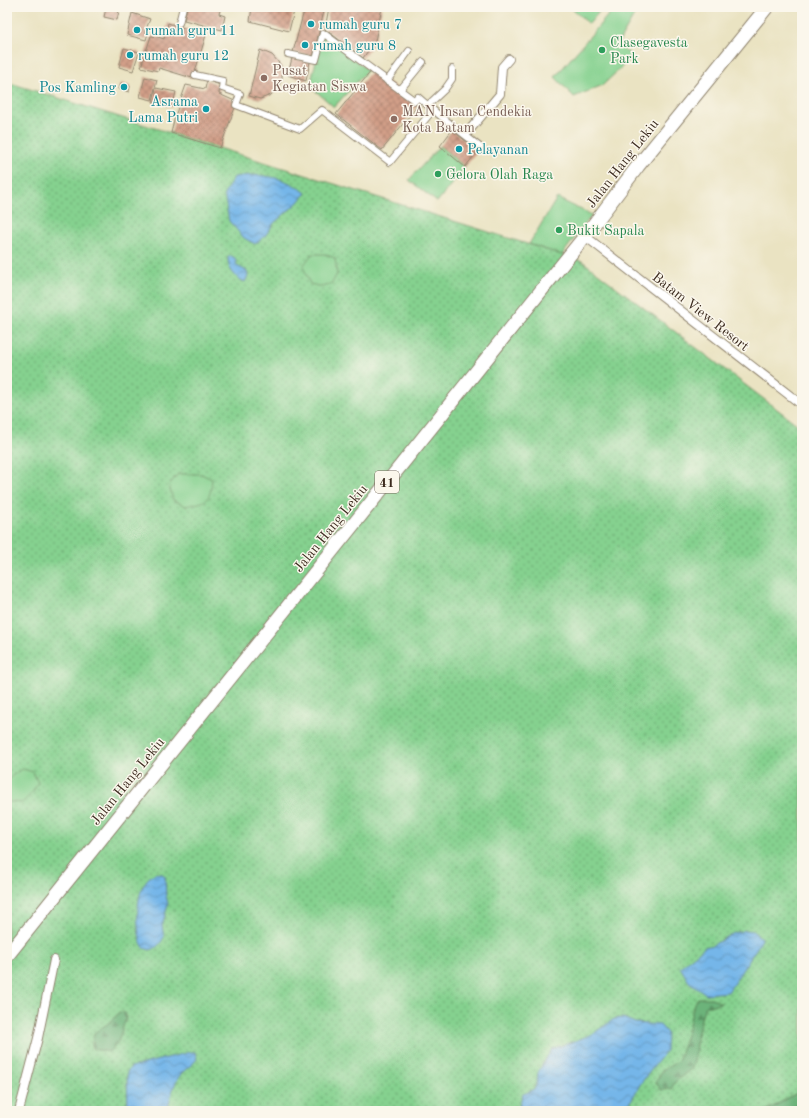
<svg xmlns="http://www.w3.org/2000/svg" width="809" height="1118" viewBox="0 0 809 1118" font-family="'Old Standard TT',serif">
	<style>
		.grass { fill: url(#grass-dots); stroke: #607e56 }
		.forest { fill: url(#forest-firs); stroke: #546e4c }
		.park { fill: #85d18f; stroke: #607e56 }
		.water { fill: url(#water-waves); stroke: #587084 }
		.building { fill: url(#building-cross-hatch) }
		.lines { fill: none; stroke-linecap: round; stroke-linejoin: round }
		.pedestrian-casing { stroke: #928670; stroke-width: 8 }
		.minor-casing { stroke: #928670; stroke-width: 10 }
		.trunk-casing { stroke: #928670; stroke-width: 15 }
		.pedestrian { stroke: #fff; stroke-width: 6 }
		.minor { stroke: #fff; stroke-width: 8 }
		.trunk { stroke: #fff; stroke-width: 13 }
		.culture-dot { fill: #0f9aa8; stroke: #fbf7ec; stroke-width: 1.5 }
		.leisure-dot { fill: #2e9e5b; stroke: #fbf7ec; stroke-width: 1.5 }
		.education-dot { fill: #8d6e63; stroke: #fbf7ec; stroke-width: 1.5 }
		.labels { text-anchor: middle; stroke-width: 3; stroke-linejoin: round; paint-order: stroke }
		.shield { fill: #fbf7ec; stroke: #75685c; stroke-width: 1 }
		.shield-label { font-size: 13px; font-weight: bold; fill: #3b2a1e }
		.culture-label { font-size: 14px; fill: #0d838f; stroke: #fbf7ec; text-anchor: start }
		.leisure-label { font-size: 14px; fill: #27864d; stroke: #fbf7ec; text-anchor: start }
		.education-label { font-size: 14px; fill: #785e54; stroke: #fbf7ec; text-anchor: start }
		.street-label { font-size: 14px; fill: #3b2a1e; stroke: #fbf7ec }
	</style>
	<defs>
		<pattern id="grass-dots" width="8" height="8" patternUnits="userSpaceOnUse"><rect width="8" height="8" fill="#85d18f"/><path d="M2 2h.1M6 6h.1" fill="none" stroke="#6eaa74" stroke-width="1.8" stroke-linecap="round"/></pattern>
		<pattern id="forest-firs" width="22" height="20" patternUnits="userSpaceOnUse"><rect width="22" height="20" fill="#6cb37a"/><path d="M5 1l3.5 6h-7zM16 11l3.5 6h-7z" fill="#5a9263"/></pattern>
		<pattern id="water-waves" width="16" height="10" patternUnits="userSpaceOnUse"><rect width="16" height="10" fill="#74b6e9"/><path d="M0 5q4-4 8 0t8 0" fill="none" stroke="#6094bc"/></pattern>
		<pattern id="building-cross-hatch" width="8" height="8" patternUnits="userSpaceOnUse"><rect width="8" height="8" fill="#d29f88"/><path d="M0 0l8 8M0 8l8-8" fill="none" stroke="#ac826f"/></pattern>
	</defs>
	<rect width="100%" height="100%" fill="#fbf7ec"/>
	<filter id="ink" filterUnits="userSpaceOnUse"><feTurbulence type="fractalNoise" baseFrequency=".025" numOctaves="2"/><feDisplacementMap in="SourceGraphic" scale="8" xChannelSelector="R" yChannelSelector="G"/><feConvolveMatrix kernelMatrix="1 2 1 2 8 2 1 2 1" color-interpolation-filters="sRGB"/></filter>
	<filter id="wash" filterUnits="userSpaceOnUse"><feTurbulence type="fractalNoise" baseFrequency=".012" numOctaves="4" result="noise"/><feDisplacementMap in="SourceGraphic" scale="16" xChannelSelector="R" yChannelSelector="G"/><feGaussianBlur stdDeviation="0.9" result="paint"/><feColorMatrix in="noise" values="0 0 0 0 0 0 0 0 0 0 0 0 0 0 0 0 0 1.4 0 .05"/><feComposite in="paint" operator="in"/></filter>
	<g filter="url(#wash)">
		<rect width="100%" height="100%" fill="#eae3c2"/>
		<!-- grass -->
		<polygon class="grass" points="7,82 582,261 802,428 802,1090 766,1111 7,1111"/>
		<!-- forest -->
		<g class="forest">
			<polygon points="698,998 712,998 721,1003 705,1007 702,1014 696,1044 695,1057 692,1068 675,1082 671,1089 661,1090 656,1082 662,1071 678,1061 686,1038 694,1003"/>
			<polygon points="119,1012 125,1013 126,1018 118,1042 109,1052 93,1049 92,1045 94,1033 113,1020"/>
			<polygon points="802,1090 802,1111 766,1111"/>
		</g>
		<!-- park -->
		<g class="park">
			<polygon points="570,7 603,7 589,24"/>
			<polygon points="615,7 639,7 617,45 633,56 603,85 574,97 555,77"/>
			<polygon points="322,35 368,70 334,107 310,86"/>
			<polygon points="440,146 465,167 437,202 409,180"/>
			<polygon points="557,198 592,215 562,255 529,244"/>
			<polygon points="312,254 324,254 335,258 337,274 332,283 322,287 310,284 303,266"/>
			<path d="M178,474H201L212,479C210,503 207,501 186,506L173,500L169,485Z"/>
			<path d="M23,769L33,772L38,783L32,793L22,803L10,802L7,799C7,781 6,778 23,769Z"/>
		</g>
		<!-- water -->
		<g class="water">
			<path d="M251,175C274,176 287,179 306,193L297,203L274,223L265,236L255,244L244,238L229,221L224,194L234,177Z"/>
			<path d="M231,256L235,258L237,266L247,271L248,276L245,282C235,278 227,268 228,257Z"/>
			<path d="M157,873L162,874L165,876L166,895L168,904L162,926L164,937C161,943 153,954 145,948C141,946 140,938 139,934C136,917 136,879 157,873Z"/>
			<polygon points="746,930 753,931 761,938 760,943 728,992 706,994 689,982 680,967 705,947 713,945 734,933"/>
			<polygon points="623,1018 635,1023 660,1025 667,1033 666,1051 641,1083 632,1099 622,1111 517,1111 523,1094 529,1092 535,1088 537,1082 538,1072 552,1049 580,1039 594,1033 614,1019"/>
			<path d="M190,1052H195L197,1059C193,1065 186,1068 181,1074C174,1082 169,1101 168,1111H128L127,1072L131,1067Z"/>
		</g>
		<g id="blocks">
			<!-- building -->
			<g class="building">
				<polygon points="187,7 221,7 219,14 225,16 222,30 184,20"/>
				<polygon points="252,7 295,7 289,31 250,21"/>
				<polygon points="305,7 325,7 313,57 293,52"/>
				<polygon points="329,7 377,7 382,8 375,41 363,58 325,29"/>
				<polygon points="106,8 119,11 117,20 104,17"/>
				<polygon points="132,13 150,19 145,32 148,33 146,40 127,35"/>
				<polygon points="168,23 206,35 194,75 192,78 159,68 158,71 141,67 151,36 158,37 164,39"/>
				<polygon points="124,48 139,52 133,71 119,67"/>
				<polygon points="260,50 272,55 279,63 282,68 282,79 278,87 271,95 260,99 249,96"/>
				<polygon points="292,58 310,62 306,81 288,75"/>
				<polygon points="372,70 419,104 382,150 336,114"/>
				<polygon points="145,77 157,80 152,100 140,97"/>
				<polygon points="207,80 220,85 219,94 237,102 220,148 171,133 175,116 186,85 205,89"/>
				<polygon points="121,83 130,86 129,92 119,89"/>
				<polygon points="156,88 176,92 172,107 153,102"/>
				<polygon points="452,130 478,151 465,167 440,146"/>
			</g>
		</g>
	</g>
	<g filter="url(#ink)">
		<use href="#blocks" fill-opacity="0" stroke="#928670" stroke-width="1"/>
		<g class="lines">
			<defs>
				<g id="pedestrian">
					<polyline points="179,23 183,7"/>
					<polyline points="288,54 316,60 323,33 415,101 418,97 433,110"/>
					<polyline points="195,75 223,81 222,88 240,94 236,105 300,129 322,110 390,162 433,110 480,147"/>
					<polyline points="387,81 409,51"/>
					<polyline points="400,90 423,62"/>
					<polyline points="428,105 445,89 452,79 452,69"/>
				</g>
				<g id="minor">
					<polyline points="467,133 500,94 502,67 509,59"/>
					<polyline points="585,236 802,405"/>
					<polyline points="19,1111 38,1038 54,960"/>
				</g>
				<polyline id="trunk" points="7,956 585,236 638,166 767,7"/>
			</defs>
			<!-- pedestrian casing -->
			<use href="#pedestrian" class="pedestrian-casing"/>
			<!-- minor casing -->
			<use href="#minor" class="minor-casing"/>
			<!-- trunk casing -->
			<use href="#trunk" class="trunk-casing"/>
			<!-- pedestrian -->
			<use href="#pedestrian" class="pedestrian"/>
			<!-- minor -->
			<use href="#minor" class="minor"/>
			<!-- trunk -->
			<use href="#trunk" class="trunk"/>
		</g>
	</g>
	<!-- markers -->
	<g class="culture-dot">
		<circle cx="311" cy="24" r="4"/>
		<circle cx="137" cy="30" r="4"/>
		<circle cx="305" cy="45" r="4"/>
		<circle cx="130" cy="55" r="4"/>
		<circle cx="124" cy="87" r="4"/>
		<circle cx="206" cy="109" r="4"/>
		<circle cx="459" cy="149" r="4"/>
	</g>
	<g class="leisure-dot">
		<circle cx="602" cy="50" r="4"/>
		<circle cx="438" cy="174" r="4"/>
		<circle cx="559" cy="230" r="4"/>
	</g>
	<g class="education-dot">
		<circle cx="264" cy="78" r="4"/>
		<circle cx="394" cy="119" r="4"/>
	</g>
	<g class="labels">
		<!-- shield labels -->
		<rect class="shield" x="375" y="471" width="24" height="22" rx="3"/>
		<g class="shield-label">
			<text x="387" y="487">41</text>
		</g>
		<!-- culture labels -->
		<g class="culture-label">
			<text x="319" y="29">rumah guru 7</text>
			<text x="145" y="35">rumah guru 11</text>
			<text x="313" y="50">rumah guru 8</text>
			<text x="138" y="60">rumah guru 12</text>
			<text x="116" y="92" text-anchor="end">Pos Kamling</text>
			<text x="198" y="106" text-anchor="end">Asrama<tspan x="198" dy="16">Lama Putri</tspan></text>
			<text x="467" y="154">Pelayanan</text>
		</g>
		<!-- leisure labels -->
		<g class="leisure-label">
			<text x="610" y="47">Clasegavesta<tspan x="610" dy="16">Park</tspan></text>
			<text x="446" y="179">Gelora Olah Raga</text>
			<text x="567" y="235">Bukit Sapala</text>
		</g>
		<!-- education labels -->
		<g class="education-label">
			<text x="272" y="75">Pusat<tspan x="272" dy="16">Kegiatan Siswa</tspan></text>
			<text x="402" y="116">MAN Insan Cendekia<tspan x="402" dy="16">Kota Batam</tspan></text>
		</g>
		<!-- street labels -->
		<g class="street-label">
			<text transform="translate(622 163) rotate(-52)" y="5">Jalan Hang Lekiu</text>
			<text transform="translate(701 311) rotate(38)" y="5">Batam View Resort</text>
			<text transform="translate(330 528) rotate(-51)" y="5">Jalan Hang Lekiu</text>
			<text transform="translate(127 781) rotate(-51)" y="5">Jalan Hang Lekiu</text>
		</g>
	</g>
	<!-- margin -->
	<rect width="809" height="1118" fill="none" stroke="#fbf7ec" stroke-width="24"/>
</svg>
